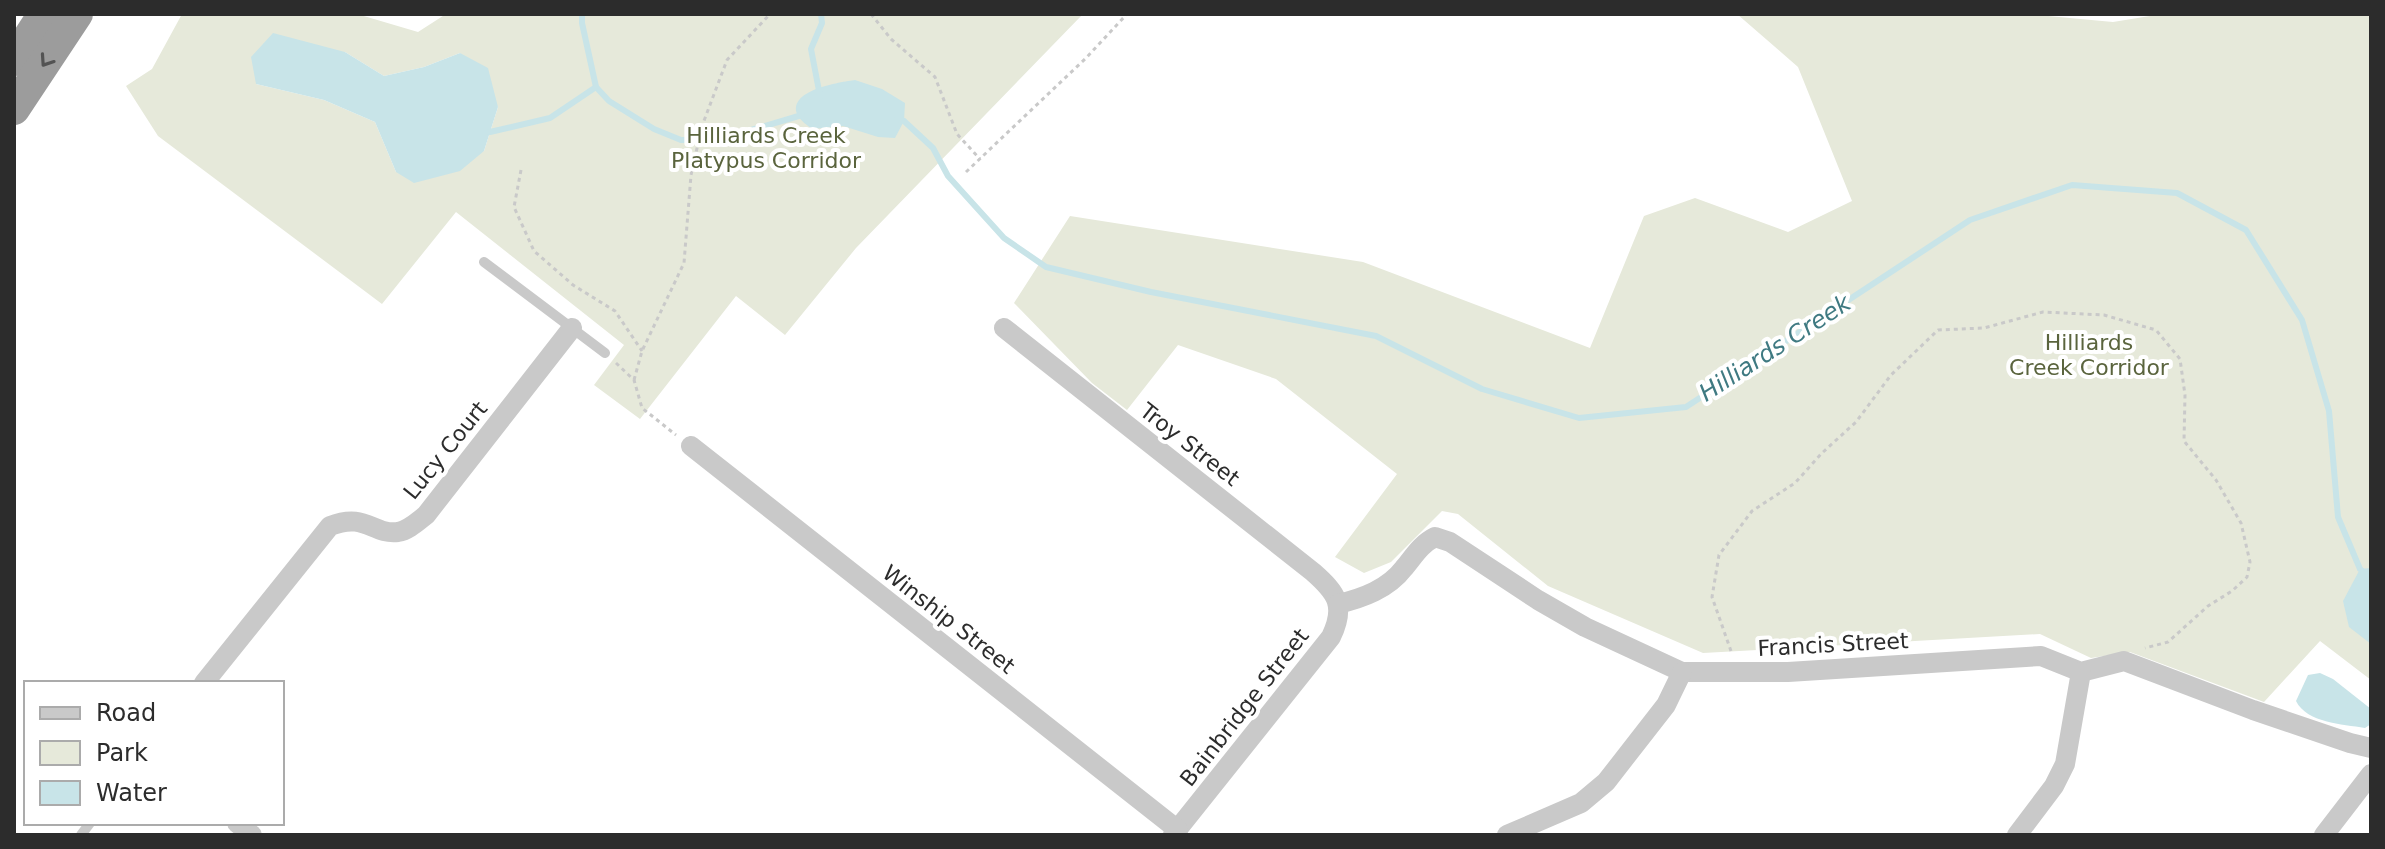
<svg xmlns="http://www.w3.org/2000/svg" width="2385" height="849" viewBox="0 0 2385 849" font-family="'DejaVu Sans',sans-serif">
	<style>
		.green { fill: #e6e9da; fill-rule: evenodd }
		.water { fill: #c8e4e8 }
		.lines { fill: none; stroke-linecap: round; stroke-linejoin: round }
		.stream { stroke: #c8e4e8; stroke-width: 6 }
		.path { stroke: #c9c9c9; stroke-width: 3; stroke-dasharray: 4 4; stroke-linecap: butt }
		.service { stroke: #c9c9c9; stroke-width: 10 }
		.minor { stroke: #c9c9c9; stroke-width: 20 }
		.trunk { stroke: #9c9c9c; stroke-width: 32 }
		.oneway { stroke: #535353 }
		.labels { text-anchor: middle; stroke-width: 8; stroke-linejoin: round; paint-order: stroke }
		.park-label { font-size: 22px; fill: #5a643d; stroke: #fff }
		.street-label { font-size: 22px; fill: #2c2c2c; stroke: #fff }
		.water-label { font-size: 24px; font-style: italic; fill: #3f7a82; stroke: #fff }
	</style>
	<rect width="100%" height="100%" fill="#fff"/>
	<!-- green -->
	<g class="green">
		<path d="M182,14H357L418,32L446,14H1083L856,248L785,335L736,296L640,419L594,385L624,345L456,212L382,304L158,136L126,86L152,69ZM345,52L384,76L424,67L460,53L498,107L484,151L396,172L375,122L324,100L256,84Z"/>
		<polygon points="1737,14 2027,14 2113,22 2162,14 2371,14 2371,680 2320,641 2264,702 2130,652 2091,658 2040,634 1703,653 1548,586 1458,514 1442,511 1391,562 1364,573 1335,557 1397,474 1276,379 1178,345 1127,410 1092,383 1014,303 1070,216 1363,262 1590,348 1644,216 1695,198 1788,232 1852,201 1798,67"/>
	</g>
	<!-- water -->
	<g class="water">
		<polygon points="273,33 345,52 384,76 424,67 460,53 488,68 498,107 484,151 460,171 414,183 396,172 375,122 324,100 256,84 251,57"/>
		<path d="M855,80L882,89L905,103L904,121L895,138L878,137L843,126L812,129C808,126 800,120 798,116C785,90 841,82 855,80Z"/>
		<polygon points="2371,568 2371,644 2349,627 2343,601 2360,569"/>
		<path d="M2320,673L2333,679L2371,709V724L2365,728C2342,724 2307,723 2296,701L2308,675Z"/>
	</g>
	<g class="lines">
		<!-- stream -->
		<g class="stream">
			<polyline points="582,14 582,23 596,87 609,101 654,129 681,140 717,140 802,115"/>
			<polyline points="820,96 811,49 822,23 821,14"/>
			<polyline points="897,119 904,121 933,148 948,176 1004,238 1046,267 1151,292 1376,336 1482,389 1579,418 1686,407 1970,220 2072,185 2177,193 2246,230 2302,320 2329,411 2338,517 2360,569 2371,578"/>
			<polyline points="490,132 550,118 596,87"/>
		</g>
		<!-- path -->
		<g class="path">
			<polyline points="871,14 891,39 935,77 957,134 980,159"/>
			<polyline points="521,170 514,207 534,251 573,285 615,311 642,351"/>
			<polyline points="966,172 1086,58 1127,14"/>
			<polyline points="616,363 634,380 642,408 676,435"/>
			<polyline points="634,380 642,351 684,263 691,175 702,126 727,60 770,14"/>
			<polyline points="1731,651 1712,597 1719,555 1752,511 1795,483 1822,453 1856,422 1891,375 1938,330 1984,328 2043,312 2104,315 2156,330 2180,359 2185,395 2184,441 2216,480 2241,523 2250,562 2247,577 2232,591 2208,606 2168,642 2145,648"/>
		</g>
		<!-- service -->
		<g class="service">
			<polyline points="484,262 605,353"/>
			<polyline points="81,835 90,823"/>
		</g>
		<!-- minor -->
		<g class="minor">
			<path d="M1004,328L1313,572C1337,593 1346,606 1331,637L1173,835"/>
			<polyline points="691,446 1178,830"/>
			<path d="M1338,604C1363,598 1388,589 1404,568C1414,556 1421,544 1435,537L1450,542L1538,600L1585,627L1682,672H1788L2041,656L2081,672L2124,661L2253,710L2350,743L2371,748"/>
			<path d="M204,683L330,526C366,512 372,535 398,532C409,530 418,521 426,515L572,328"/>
			<polyline points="237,823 252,835"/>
			<polyline points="1507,835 1581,803 1606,782 1666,705 1682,672"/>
			<polyline points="2017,835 2054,786 2065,764 2081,672"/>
			<polyline points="2324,835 2371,774"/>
		</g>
		<!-- trunk -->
		<g class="trunk">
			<polyline points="14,60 44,14"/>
			<polyline points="14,109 77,14"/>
		</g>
	</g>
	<!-- one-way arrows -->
	<defs><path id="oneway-chevron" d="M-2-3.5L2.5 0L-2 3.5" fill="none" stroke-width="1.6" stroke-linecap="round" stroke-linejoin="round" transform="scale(2)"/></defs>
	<use class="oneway" href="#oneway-chevron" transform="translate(46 61) rotate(124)"/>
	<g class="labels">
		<!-- park labels -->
		<g class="park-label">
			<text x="766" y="143">Hilliards Creek<tspan x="766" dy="25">Platypus Corridor</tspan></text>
			<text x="2089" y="350">Hilliards<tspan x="2089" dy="25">Creek Corridor</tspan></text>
		</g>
		<!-- street labels -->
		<g class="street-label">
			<text transform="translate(1190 444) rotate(38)" y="8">Troy Street</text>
			<text transform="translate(445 450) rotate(-51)" y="8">Lucy Court</text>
			<text transform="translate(949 619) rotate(38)" y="8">Winship Street</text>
			<text transform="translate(1833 644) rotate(-3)" y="8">Francis Street</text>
			<text transform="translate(1244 707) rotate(-52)" y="8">Bainbridge Street</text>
		</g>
		<!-- water labels -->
		<g class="water-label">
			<text transform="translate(1775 348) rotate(-33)" y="8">Hilliards Creek</text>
		</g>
	</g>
	<!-- border -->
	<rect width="2385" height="849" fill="none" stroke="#2c2c2c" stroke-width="32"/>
	<!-- legend -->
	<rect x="24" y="681" width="260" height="144" fill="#ffffff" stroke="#ababab" stroke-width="2"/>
	<rect x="40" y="707" width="40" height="12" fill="#c9c9c9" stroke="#ababab" stroke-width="2"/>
	<text x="96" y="721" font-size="24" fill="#2c2c2c">Road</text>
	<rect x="40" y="741" width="40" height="24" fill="#e6e9da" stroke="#ababab" stroke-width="2"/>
	<text x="96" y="761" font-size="24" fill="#2c2c2c">Park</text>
	<rect x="40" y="781" width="40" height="24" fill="#c8e4e8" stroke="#ababab" stroke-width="2"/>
	<text x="96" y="801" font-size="24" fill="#2c2c2c">Water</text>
</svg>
